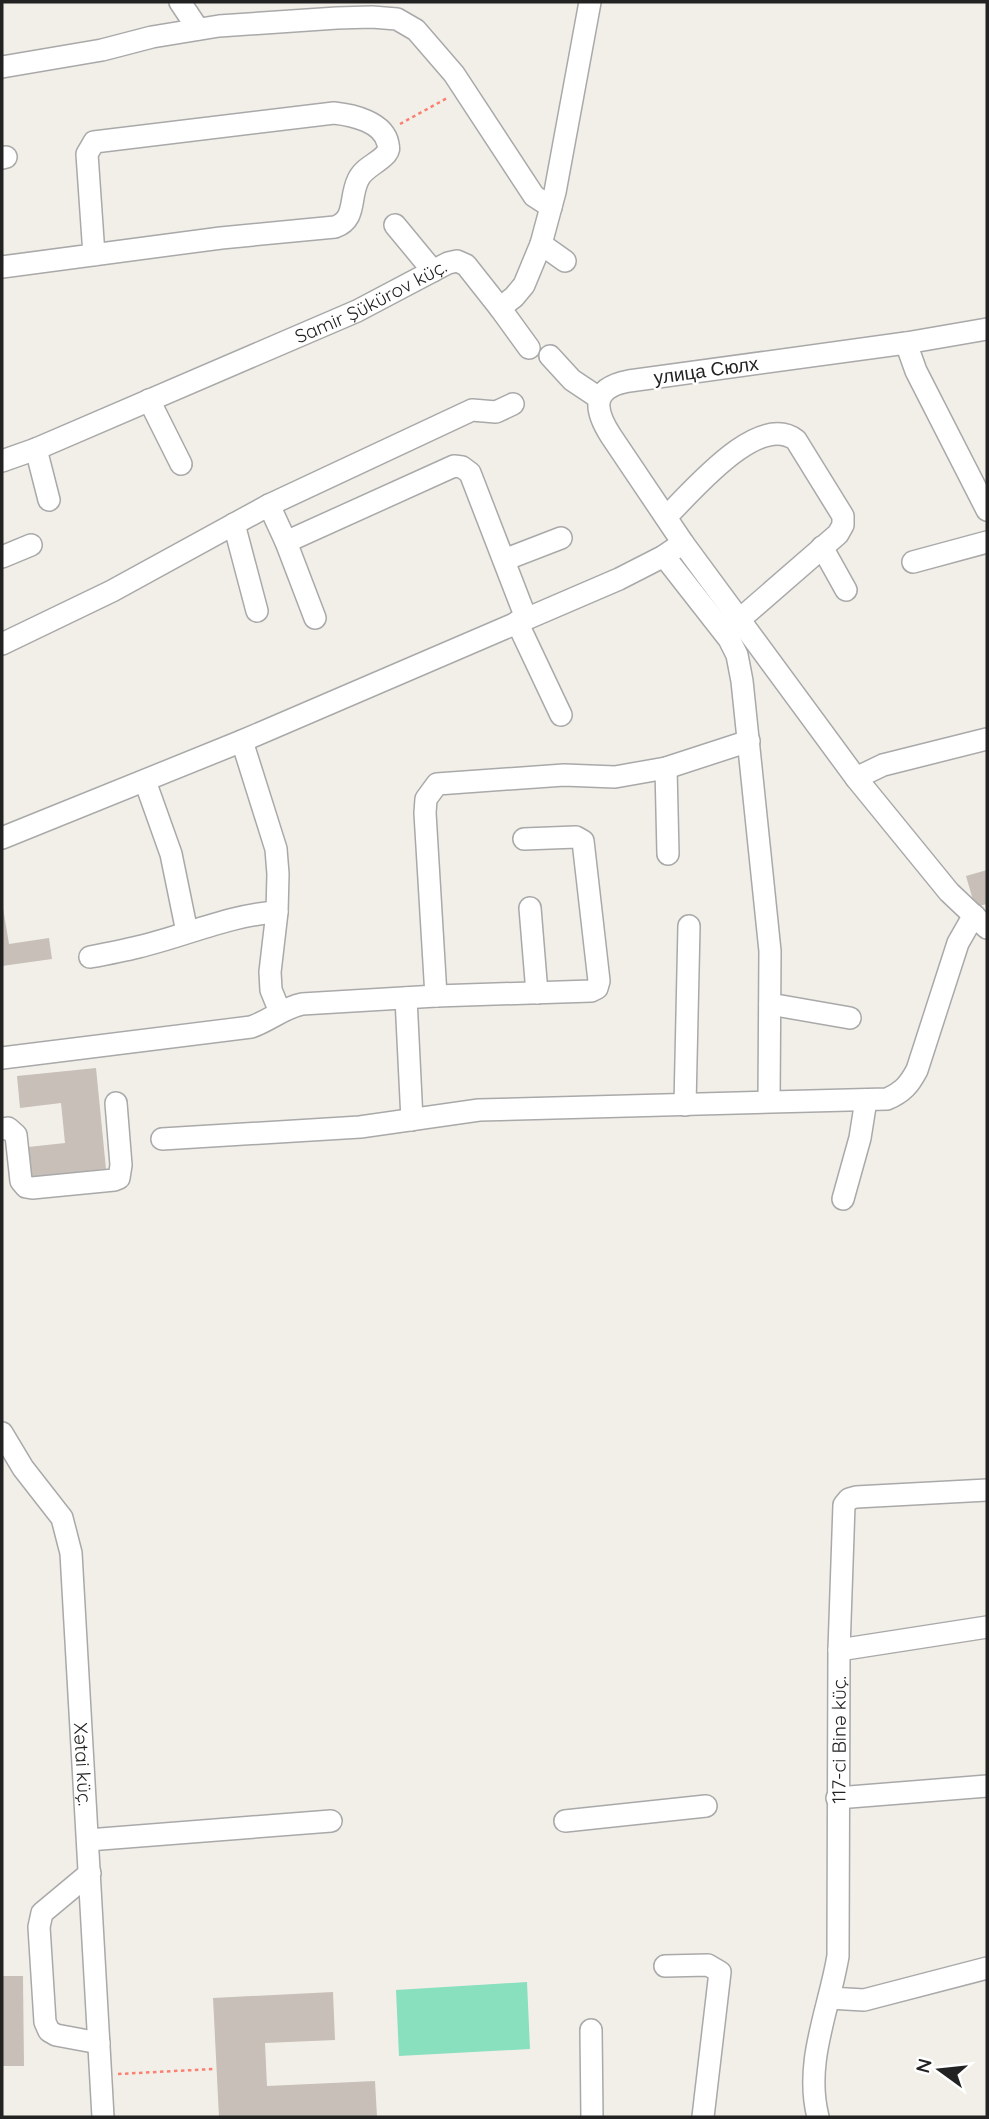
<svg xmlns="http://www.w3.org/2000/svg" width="989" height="2119" viewBox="0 0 989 2119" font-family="Quicksand,sans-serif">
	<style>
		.pitch { fill: #88e0be }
		.building { fill: #c7bfb8 }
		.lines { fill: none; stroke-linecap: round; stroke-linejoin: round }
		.minor-casing { stroke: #a9a9a9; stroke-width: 24 }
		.path { stroke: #fa8072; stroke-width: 2.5; stroke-dasharray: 3.5 3.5; stroke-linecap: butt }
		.minor { stroke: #fff; stroke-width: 21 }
		.labels { text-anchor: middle; stroke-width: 5; stroke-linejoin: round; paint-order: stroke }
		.street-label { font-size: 19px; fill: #222; stroke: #fff }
	</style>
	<rect width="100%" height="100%" fill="#f2efe9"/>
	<!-- pitch -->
	<polygon class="pitch" points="527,1982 530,2049 399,2056 396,1990"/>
	<!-- building -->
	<g class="building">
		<polygon points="987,870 987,904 975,907 966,876"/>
		<polygon points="2,902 9,944 49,938 52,959 2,966"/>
		<polygon points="96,1068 106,1169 31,1177 28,1147 65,1143 61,1103 20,1108 17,1076"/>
		<polygon points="2,1976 23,1976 24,2066 2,2066"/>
		<polygon points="333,1992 335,2040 265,2043 267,2086 375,2081 377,2117 219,2117 213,1998"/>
	</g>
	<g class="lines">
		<defs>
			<g id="minor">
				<polyline points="180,2 198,29"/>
				<polyline points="2,67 102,50 152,37 219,26 337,18 372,17 397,19 416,30 454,74 534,196 551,207"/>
				<polyline points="2,158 6,157"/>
				<polyline points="395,225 433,271"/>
				<polyline points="541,244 565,261"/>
				<path d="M2,267L221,238L335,227C357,219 349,198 358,180C363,168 377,164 386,154C389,150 389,149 388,144C384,122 353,115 334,113L94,142L87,154L94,255"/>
				<polyline points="500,308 529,348"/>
				<path d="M987,329L906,343L629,381C592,388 593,408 611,436L683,543L856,778L949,892L987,928"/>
				<polyline points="906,343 916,371 987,510"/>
				<polyline points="550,356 572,380 599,398"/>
				<polyline points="149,400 181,464"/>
				<polyline points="36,449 49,500"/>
				<path id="s1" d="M2,461L36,449L357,311L448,263L457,261L466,265L500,308L514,297L524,285L541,244L555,192L590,2"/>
				<polyline points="269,505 286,542 315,618"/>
				<path d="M666,517C691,493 758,411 796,440L843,516V525L838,534L739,620"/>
				<polyline points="234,524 257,611"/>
				<polyline points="286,542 454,466 462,467 470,473 526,618"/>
				<polyline points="822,547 846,590"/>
				<polyline points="664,556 729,639 737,655 742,681 770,951 769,1101"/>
				<polyline points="2,557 31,545"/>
				<polyline points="504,560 561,538"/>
				<polyline points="913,562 987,542"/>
				<polyline points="517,622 561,715"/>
				<polyline points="2,644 112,591 269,505 472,410 496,412 513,404"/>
				<polyline points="242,741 276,849 278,874 277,912 270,972 271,990 280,1012"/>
				<polyline points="666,768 668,854"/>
				<polyline points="856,778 883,765 987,739"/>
				<polyline points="145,781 171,854 187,932"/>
				<polyline points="2,838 242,741 619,579 664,556 683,543"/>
				<polyline points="530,908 537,993"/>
				<path d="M90,957C106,954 122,951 138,947C185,936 229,915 277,912"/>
				<polyline points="436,996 425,813 426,799 437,784 564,775 615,777 666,768 749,741"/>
				<polyline points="406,998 412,1120"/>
				<polyline points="770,1004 850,1018"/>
				<path d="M2,1058L251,1027C269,1021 283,1008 302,1004L436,996L591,991L597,988L599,981L583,841L576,837L524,839"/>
				<polyline points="685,1105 689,926"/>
				<polyline points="2,1129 8,1128 16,1135 21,1181 26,1187 32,1188 114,1180 119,1178 121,1165 116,1103"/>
				<path d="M162,1139L360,1127L479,1110L887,1099C903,1092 909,1085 917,1070L958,943L974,915"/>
				<polyline points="843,1199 860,1138 866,1100"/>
				<path id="s2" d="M2,1433L23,1468L62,1518L71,1553L103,2117"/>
				<polyline points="839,1650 987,1627"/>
				<polyline points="837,1798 987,1786"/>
				<polyline points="565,1821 706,1806"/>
				<polyline points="88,1840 331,1821"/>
				<polyline points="90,1873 42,1913 39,1927 45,2022 49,2031 56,2035 99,2043"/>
				<polyline points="665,1966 708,1965 720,1972 703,2117"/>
				<polyline points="829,1998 864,2000 987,1968"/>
				<polyline points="591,2030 592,2117"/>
				<path id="s3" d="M818,2117C804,2062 829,2010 838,1956L839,1650L844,1505L849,1499L856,1497L987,1490"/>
			</g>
		</defs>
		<!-- minor casing -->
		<use href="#minor" class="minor-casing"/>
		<!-- path -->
		<g class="path">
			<polyline points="400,124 449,97"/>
			<polyline points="118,2074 213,2069"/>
		</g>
		<!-- minor -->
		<use href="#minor" class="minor"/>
	</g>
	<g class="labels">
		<!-- street labels -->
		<g class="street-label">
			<text dy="7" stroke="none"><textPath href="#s1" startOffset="402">Samir Şükürov küç.</textPath></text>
			<text transform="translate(706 370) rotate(-8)" y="7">улица Сюлх</text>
			<text dy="7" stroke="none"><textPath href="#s3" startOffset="380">117-ci Binə küç.</textPath></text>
			<text dy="7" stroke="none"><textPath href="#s2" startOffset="352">Xətai küç.</textPath></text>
		</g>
	</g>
	<!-- border -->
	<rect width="989" height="2119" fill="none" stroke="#222222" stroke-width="7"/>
	<!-- north arrow -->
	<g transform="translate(940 2070) rotate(285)" stroke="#ffffff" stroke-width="5" paint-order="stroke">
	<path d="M0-5L12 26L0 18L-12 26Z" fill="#222222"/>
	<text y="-10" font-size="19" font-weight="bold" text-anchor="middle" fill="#222222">N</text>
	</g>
</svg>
